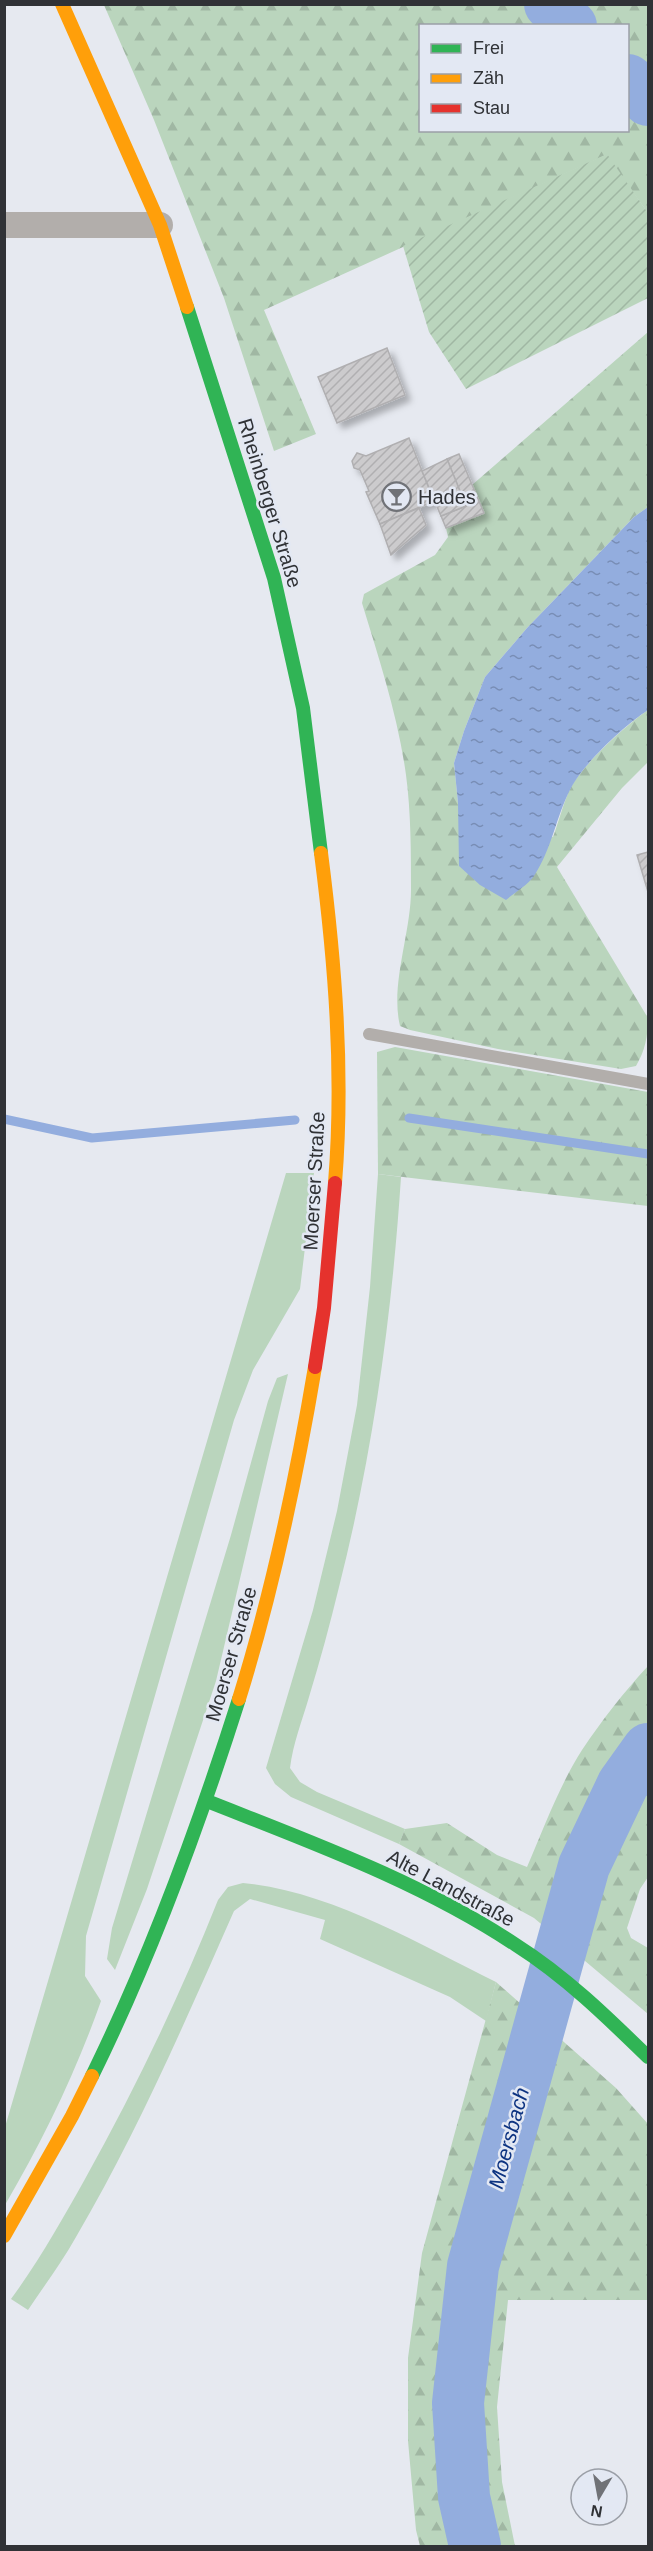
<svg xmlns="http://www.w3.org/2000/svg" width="653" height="2551" viewBox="0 0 653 2551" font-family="Arial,sans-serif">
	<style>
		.grass { fill: #bad5bd }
		.forest { fill: url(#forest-firs); fill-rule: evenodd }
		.garden { fill: url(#garden-furrows) }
		.water { fill: url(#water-ripples) }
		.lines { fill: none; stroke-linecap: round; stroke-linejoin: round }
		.stream { stroke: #93adde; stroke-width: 9 }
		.river { stroke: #93adde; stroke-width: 52 }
		.building { fill: url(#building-hatch); stroke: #b0afb1; stroke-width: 1.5; filter: url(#shadow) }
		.lane { stroke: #b2aeab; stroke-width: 12 }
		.street { stroke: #b2aeab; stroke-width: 26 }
		.fast { stroke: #30b455; stroke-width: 14 }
		.slow { stroke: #ff9f0a; stroke-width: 14 }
		.jam { stroke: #e5322d; stroke-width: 14 }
		.labels { text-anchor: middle; stroke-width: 5; stroke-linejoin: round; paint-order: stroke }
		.poi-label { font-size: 20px; fill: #303236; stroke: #e3e8f3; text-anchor: start }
		.street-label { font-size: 20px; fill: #303236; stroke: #e3e8f3 }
		.water-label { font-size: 21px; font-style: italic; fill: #0d3381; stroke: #e3e8f3 }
	</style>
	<defs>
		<pattern id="forest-firs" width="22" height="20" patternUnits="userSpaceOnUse" patternTransform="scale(1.5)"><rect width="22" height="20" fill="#bad5bd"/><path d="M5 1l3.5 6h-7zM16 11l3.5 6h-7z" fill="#a0b7a3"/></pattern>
		<pattern id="garden-furrows" width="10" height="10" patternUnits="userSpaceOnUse" patternTransform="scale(1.5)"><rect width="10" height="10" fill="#bad5bd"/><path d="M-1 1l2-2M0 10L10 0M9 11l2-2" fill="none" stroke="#a0b7a3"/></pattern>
		<pattern id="water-ripples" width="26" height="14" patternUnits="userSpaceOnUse" patternTransform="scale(1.5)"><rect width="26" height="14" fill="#93adde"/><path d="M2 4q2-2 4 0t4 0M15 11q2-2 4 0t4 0" fill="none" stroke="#788db5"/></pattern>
		<pattern id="building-hatch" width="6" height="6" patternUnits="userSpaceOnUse" patternTransform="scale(1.5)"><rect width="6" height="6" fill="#cccbcd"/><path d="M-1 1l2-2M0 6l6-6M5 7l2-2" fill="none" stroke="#b0afb1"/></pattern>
		<filter id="shadow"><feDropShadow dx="5.5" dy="5.5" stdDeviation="3" flood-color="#0004"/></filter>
	</defs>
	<rect width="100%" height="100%" fill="#e6e9f0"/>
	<!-- grass -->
	<g class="grass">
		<path d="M286,1173H314L300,1289L253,1370L234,1420L86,1936L85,1976L101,2001C76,2072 43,2140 5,2205V2127Z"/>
		<path d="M378,1174L401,1177C392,1315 373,1453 339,1587C330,1624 320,1661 309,1697C302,1721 293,1743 290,1768L300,1782L317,1792L405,1829L399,1844L291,1797L275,1784L266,1768L313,1610L337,1511L357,1405L370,1287Z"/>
		<polygon points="288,1374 216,1681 147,1889 115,1970 107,1959 112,1928 231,1535 268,1401 277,1378"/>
		<path d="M243,1883C330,1891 419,1944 496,1982L486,2021L450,1997L320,1939L325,1920L250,1899L234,1911C185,2022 137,2133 76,2237C62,2262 44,2286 28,2310L11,2299C39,2261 62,2220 85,2179C135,2089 180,1996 218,1900L228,1887Z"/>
	</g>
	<!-- forest -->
	<g class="forest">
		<path d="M104,5H648V213L606,155L264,310L316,434L274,451L224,298L154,120ZM420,26H628V130H420Z"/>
		<path d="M648,332V507L634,517L527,628L485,677L464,731L454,763L458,803L553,837C559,821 563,804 570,789C582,765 626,725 648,710V762L622,788L557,867L648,1018C648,1036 645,1051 636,1066L621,1069L498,1049L410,1030L400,1026C390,985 411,933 411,890C411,853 411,812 406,775C398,716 379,659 362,603L364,594L435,555L448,537L446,528L483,513L472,485Z"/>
		<polygon points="395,1047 648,1092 648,1206 378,1174 377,1052"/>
		<path d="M648,1666V1877L640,1889L627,1928L631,1938L648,1948V2014L534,1918L399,1844L405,1829L447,1823L497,1855L527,1867C544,1828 559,1786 582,1750C602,1720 624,1692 648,1666Z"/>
		<polygon points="496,1982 616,2088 648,2124 648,2300 508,2300 497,2407 502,2482 515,2546 420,2546 416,2530 408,2441 408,2358 422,2253"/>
	</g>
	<!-- garden -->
	<polygon class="garden" points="607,154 648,213 648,298 466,389 429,332 403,246"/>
	<!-- water -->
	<path class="water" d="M648,507V710C625,725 584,763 571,788C556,816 552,849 534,876C528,885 514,893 506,900L480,885L459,866L458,803L454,763L464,731L485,677L527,628L634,517Z"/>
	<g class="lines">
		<!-- stream -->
		<g class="stream">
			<polyline points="409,1118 648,1154"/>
			<polyline points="4,1119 92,1138 295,1120"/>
		</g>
		<!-- river -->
		<g class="river">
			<polyline points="550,4 571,26"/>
			<polyline points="628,80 648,100"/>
			<polyline points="475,2546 464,2497 458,2403 473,2266 584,1866 623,1784 648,1749"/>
		</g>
	</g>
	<!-- building -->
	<g class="building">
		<polygon points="387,348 405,395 337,423 318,377"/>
		<polygon points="409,438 434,501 380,524 366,492 369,491 360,470 354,468 352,461 357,453 366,456"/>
		<polygon points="459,454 484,513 446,528 441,516 466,506 447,459"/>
		<polygon points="447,459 466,506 441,516 422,471"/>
		<polygon points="419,508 426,525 391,555 380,524"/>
		<polygon points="648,852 648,892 637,855"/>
	</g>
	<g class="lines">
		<!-- lane -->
		<polyline class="lane" points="369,1034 648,1084"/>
		<!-- street -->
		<polyline class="street" points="4,225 160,225"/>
		<!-- fast -->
		<g class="fast">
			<polyline points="187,307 274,578 303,708 321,853"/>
			<path d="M207,1801C313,1843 421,1882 516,1945C565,1976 607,2017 648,2057"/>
			<path d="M92,2076C152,1954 198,1828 239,1699"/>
		</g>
		<!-- slow -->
		<g class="slow">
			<polyline points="62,4 160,225 187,307"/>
			<path d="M321,853C335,962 344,1073 335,1183"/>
			<path d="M239,1699C273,1590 296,1480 315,1367"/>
			<polyline points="4,2236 72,2116 92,2076"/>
		</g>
		<!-- jam -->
		<polyline class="jam" points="315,1367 324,1308 335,1183"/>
	</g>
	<!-- icons -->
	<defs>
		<symbol id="bar-ring" viewBox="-11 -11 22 22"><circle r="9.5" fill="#e3e8f3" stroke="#707277" stroke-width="1.5"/><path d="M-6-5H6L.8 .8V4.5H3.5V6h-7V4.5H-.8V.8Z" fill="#707277"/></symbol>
	</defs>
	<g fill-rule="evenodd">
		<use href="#bar-ring" x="380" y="480" width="33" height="33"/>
	</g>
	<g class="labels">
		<!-- poi labels -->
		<g class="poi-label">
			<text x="418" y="504">Hades</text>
		</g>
		<!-- street labels -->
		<g class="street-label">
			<text transform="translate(270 503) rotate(73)" y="7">Rheinberger Straße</text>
			<text transform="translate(314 1181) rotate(-87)" y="7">Moerser Straße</text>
			<text transform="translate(231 1654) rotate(-74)" y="7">Moerser Straße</text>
			<text transform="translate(451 1888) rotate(28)" y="7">Alte Landstraße</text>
		</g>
		<!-- water labels -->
		<g class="water-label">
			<text transform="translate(509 2138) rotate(-75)" y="7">Moersbach</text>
		</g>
	</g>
	<!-- border -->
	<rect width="653" height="2551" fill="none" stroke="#303236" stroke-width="12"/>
	<!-- legend -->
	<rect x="419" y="24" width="210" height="108" fill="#e3e8f3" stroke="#9b9fa7" stroke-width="1.5"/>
	<rect x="431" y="44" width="30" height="9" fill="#30b455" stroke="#9b9fa7" stroke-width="1.5"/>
	<text x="473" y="54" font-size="18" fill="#303236">Frei</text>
	<rect x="431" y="74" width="30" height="9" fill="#ff9f0a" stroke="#9b9fa7" stroke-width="1.5"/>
	<text x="473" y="84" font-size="18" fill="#303236">Zäh</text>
	<rect x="431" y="104" width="30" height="9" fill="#e5322d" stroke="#9b9fa7" stroke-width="1.5"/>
	<text x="473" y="114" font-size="18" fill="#303236">Stau</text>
	<!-- north arrow -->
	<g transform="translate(599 2497) rotate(190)"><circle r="28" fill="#e3e8f3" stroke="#9b9fa7" stroke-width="1.5"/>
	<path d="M0-4.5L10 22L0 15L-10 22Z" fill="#707277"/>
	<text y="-9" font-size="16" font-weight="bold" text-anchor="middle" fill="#303236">N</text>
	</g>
</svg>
